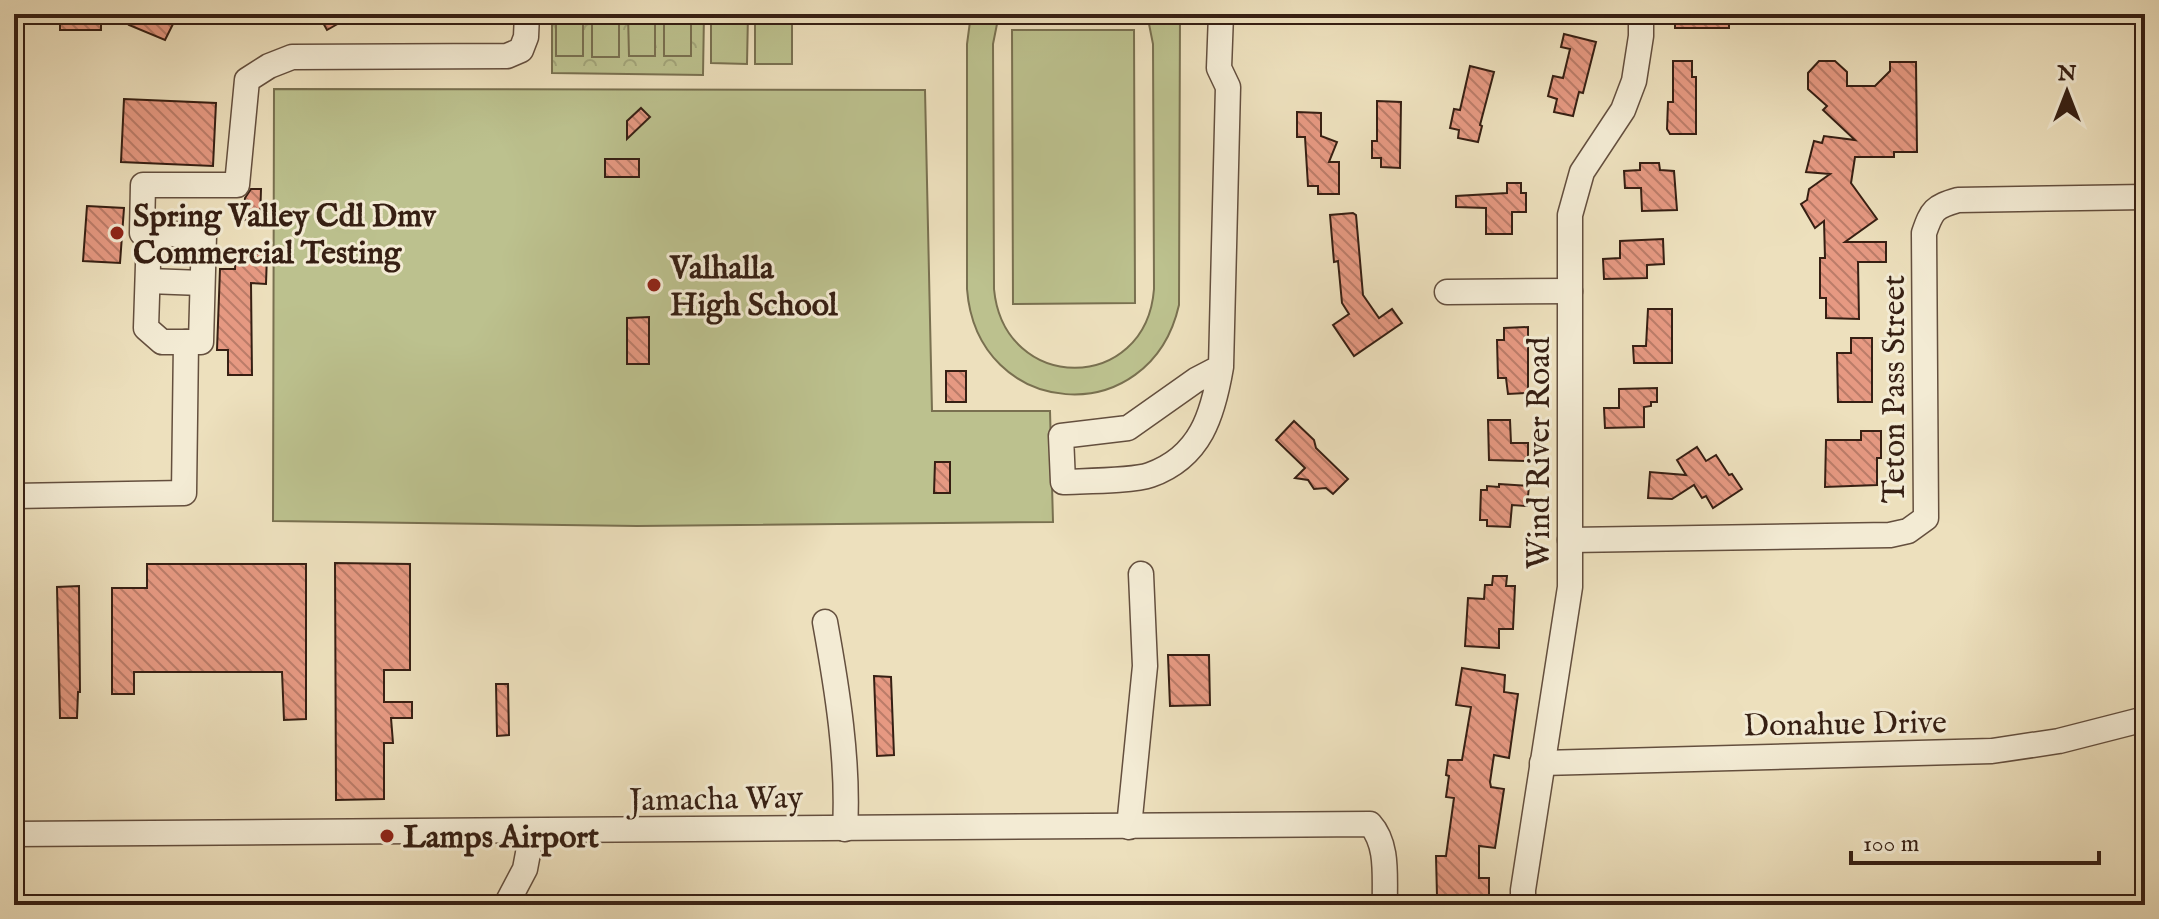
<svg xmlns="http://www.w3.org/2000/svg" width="2159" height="919" viewBox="0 0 2159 919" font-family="'IM FELL English',serif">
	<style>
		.forest { fill: url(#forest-crowns); stroke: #797050; stroke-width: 2 }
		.pitch { fill: #bcc18e; stroke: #797050; stroke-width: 2 }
		.building { fill: url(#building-back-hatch); stroke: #361f13; stroke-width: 2 }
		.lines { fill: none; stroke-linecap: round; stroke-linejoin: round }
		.minor-casing { stroke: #644f3e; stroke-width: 27 }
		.minor { stroke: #f3ebd4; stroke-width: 24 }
		.poi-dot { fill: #8f2418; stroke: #f3ebd4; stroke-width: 3 }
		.labels { text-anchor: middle; stroke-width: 6; stroke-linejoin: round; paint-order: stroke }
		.poi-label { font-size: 32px; font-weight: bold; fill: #361f13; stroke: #f3ebd4; text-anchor: start }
		.street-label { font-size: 32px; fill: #361f13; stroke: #f3ebd4 }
	</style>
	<defs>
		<pattern id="forest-crowns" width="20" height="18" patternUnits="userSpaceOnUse" patternTransform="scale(2)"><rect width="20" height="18" fill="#bcc18e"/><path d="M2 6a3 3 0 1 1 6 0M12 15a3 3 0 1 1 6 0" fill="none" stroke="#a2a57a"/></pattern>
		<pattern id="building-back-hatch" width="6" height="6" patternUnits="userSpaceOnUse" patternTransform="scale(2)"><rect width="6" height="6" fill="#e69982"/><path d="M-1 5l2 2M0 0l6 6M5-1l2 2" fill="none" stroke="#bb7c69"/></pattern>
	</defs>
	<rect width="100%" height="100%" fill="#ede0bd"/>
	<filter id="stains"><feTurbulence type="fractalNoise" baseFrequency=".0025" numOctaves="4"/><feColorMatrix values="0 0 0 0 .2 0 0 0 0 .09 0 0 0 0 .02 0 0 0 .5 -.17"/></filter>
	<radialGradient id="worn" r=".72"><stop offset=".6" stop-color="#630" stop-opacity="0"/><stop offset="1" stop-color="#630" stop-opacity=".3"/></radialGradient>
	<!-- forest -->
	<polygon class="forest" points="552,14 704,14 703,75 552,73"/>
	<!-- pitch -->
	<g class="pitch">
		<rect x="556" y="14" width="27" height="42"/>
		<rect x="592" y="14" width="27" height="43"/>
		<polygon points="628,14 655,14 655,56 629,56"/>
		<rect x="664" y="14" width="27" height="42"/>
		<polygon points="711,14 748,14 747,64 711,63"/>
		<rect x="755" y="14" width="37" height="50"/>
		<path d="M971,14H999L993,44L994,289C1004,394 1146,394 1154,289L1153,44L1147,14H1180L1179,305C1150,433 977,420 967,289V44Z"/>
		<polygon points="1012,30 1134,30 1135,303 1013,304"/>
		<polygon points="274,89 925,90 932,411 1050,411 1053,522 637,526 273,521"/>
	</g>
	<!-- building -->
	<g class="building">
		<polygon points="51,14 101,14 101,30 60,30 60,24"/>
		<polygon points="134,14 178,14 165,40 129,25"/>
		<polygon points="318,14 355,14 327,30"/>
		<rect x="1675" y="14" width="54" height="14"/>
		<polygon points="1564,34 1596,42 1583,93 1579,92 1573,116 1554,112 1557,99 1548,96 1553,76 1563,78 1570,49 1561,47"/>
		<polygon points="1673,61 1692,61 1692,77 1696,77 1696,134 1670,134 1667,129 1668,102 1673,102"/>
		<polygon points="1819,61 1835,61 1847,72 1847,86 1875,86 1890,71 1890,62 1916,62 1917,152 1894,152 1894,157 1855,157 1851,183 1877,219 1845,242 1886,242 1886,262 1858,262 1859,319 1826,318 1826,298 1820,298 1820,258 1825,258 1824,221 1815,228 1801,204 1807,200 1809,189 1830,174 1806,172 1814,141 1822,143 1824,136 1855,140 1823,110 1827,106 1808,89 1808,73"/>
		<polygon points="1470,66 1494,72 1480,125 1482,126 1478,142 1458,138 1459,130 1450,128 1454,109 1460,110"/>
		<polygon points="124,99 216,103 213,166 121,162"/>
		<polygon points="1377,101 1401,102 1400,168 1381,167 1381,158 1372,158 1372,141 1377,141"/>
		<polygon points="641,108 650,117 627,139 627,121"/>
		<polygon points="1297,112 1321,113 1321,136 1337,142 1329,162 1339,162 1339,194 1318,194 1318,186 1308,186 1305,137 1297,137"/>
		<rect x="605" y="159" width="34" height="18"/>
		<polygon points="1640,163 1659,163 1660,170 1674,171 1677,210 1642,211 1641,188 1625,188 1624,171 1640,170"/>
		<polygon points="1507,183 1521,183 1521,193 1526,193 1526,212 1512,212 1512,234 1486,234 1486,208 1456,207 1456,196 1507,193"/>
		<polygon points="251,189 261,189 260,221 244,220 245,198"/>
		<polygon points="87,206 124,208 120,263 83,261"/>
		<polygon points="1353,213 1356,215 1363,295 1379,318 1392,309 1402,323 1354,356 1333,325 1349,314 1342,303 1338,261 1334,262 1330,215"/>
		<polygon points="1663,239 1664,264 1647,265 1647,278 1604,279 1603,259 1620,258 1620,241"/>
		<polygon points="236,253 267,254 266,284 251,283 252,375 228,375 228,350 217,350 220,269 235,269"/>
		<polygon points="1648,309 1672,309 1672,363 1634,363 1633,346 1646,346"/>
		<polygon points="649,317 649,364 627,364 627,318"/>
		<polygon points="1528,327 1528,393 1508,394 1506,378 1498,378 1497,340 1504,340 1504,328"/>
		<polygon points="1851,338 1872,338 1872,402 1838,402 1837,353 1851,353"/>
		<rect x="946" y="371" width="20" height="31"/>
		<polygon points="1657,388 1657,402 1651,402 1651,406 1644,407 1644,427 1605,428 1604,408 1619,408 1619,389"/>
		<polygon points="1488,420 1510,420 1511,443 1528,443 1528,461 1489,460"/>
		<polygon points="1294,421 1314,440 1316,448 1348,479 1333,494 1326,488 1314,489 1308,480 1295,478 1305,468 1276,440"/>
		<polygon points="1861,431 1881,431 1881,458 1877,458 1877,485 1825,487 1826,440 1861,440"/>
		<polygon points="1697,447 1706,461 1716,455 1729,475 1732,474 1742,489 1713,508 1706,496 1702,498 1694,485 1672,499 1648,498 1650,472 1686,475 1677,460"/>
		<polygon points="935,462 950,462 950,493 934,493"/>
		<polygon points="1499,484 1529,486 1527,506 1512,505 1510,527 1487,526 1487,520 1480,520 1481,490 1487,490 1487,486 1499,487"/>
		<polygon points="335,563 410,564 410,670 384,670 384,702 412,702 412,718 391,718 393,743 384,743 384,799 336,800"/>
		<polygon points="147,564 306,564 306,719 284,720 282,672 134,672 134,694 112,694 112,588 147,588"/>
		<polygon points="1493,576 1507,576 1506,586 1515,586 1513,629 1499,629 1499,648 1465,646 1468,598 1484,599 1485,585 1492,585"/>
		<polygon points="79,586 80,692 78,692 77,718 60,718 57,587"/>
		<polygon points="1168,655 1209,655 1210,705 1170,706"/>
		<polygon points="1462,668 1505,675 1504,692 1518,694 1509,758 1494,755 1490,782 1491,787 1504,789 1495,848 1479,846 1479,878 1489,878 1489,896 1437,896 1436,856 1446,856 1454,798 1446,797 1449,776 1446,775 1448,760 1462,760 1471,707 1456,705"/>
		<polygon points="874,676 891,677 894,755 877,756"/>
		<polygon points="496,684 508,684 509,735 497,736"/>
	</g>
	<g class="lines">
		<defs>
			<g id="minor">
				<polyline points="149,233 146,328 162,342 186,342"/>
				<polyline points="148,281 202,283"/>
				<polyline points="1447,292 1570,291"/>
				<path d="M1221,367L1196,380L1128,428L1061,436L1063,482C1083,481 1134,481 1150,475C1201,457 1213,414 1221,367L1228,87L1219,68L1221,14"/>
				<polyline points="14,496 184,493 186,342 201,342 204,235 142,233 143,185 237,185 247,80 269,66 292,57 507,56 521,50 526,37 527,14"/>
				<path d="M1570,540L1890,535L1908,531L1926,518L1924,233C1932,210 1934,207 1958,200L2145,197"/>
				<path d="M825,622C837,688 849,762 845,829"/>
				<polyline points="1542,763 1992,751 2059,741 2145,719"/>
				<polyline points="1129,827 1145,666 1141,574"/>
				<path d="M14,834L1370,824C1389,845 1384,878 1385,905"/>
				<polyline points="506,905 525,869 532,832"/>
				<polyline points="1523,905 1523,890 1570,587 1570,215 1582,172 1623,110 1634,81 1641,36 1641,14"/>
			</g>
		</defs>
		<!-- minor casing -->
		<use href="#minor" class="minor-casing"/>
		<!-- minor -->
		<use href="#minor" class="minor"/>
	</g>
	<!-- markers -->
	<g class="poi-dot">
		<circle cx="117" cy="233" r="8"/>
		<circle cx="654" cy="285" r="8"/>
		<circle cx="387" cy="836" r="8"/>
	</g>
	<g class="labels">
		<!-- poi labels -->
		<g class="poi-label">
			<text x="133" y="226">Spring Valley Cdl Dmv<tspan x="133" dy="37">Commercial Testing</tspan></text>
			<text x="670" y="278">Valhalla<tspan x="670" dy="37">High School</tspan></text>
			<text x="403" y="847">Lamps Airport</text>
		</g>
		<!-- street labels -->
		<g class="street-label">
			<text transform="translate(1893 389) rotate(-90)" y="11">Teton Pass Street</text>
			<text transform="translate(1538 453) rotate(-90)" y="11">Wind River Road</text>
			<text transform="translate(1845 723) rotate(-1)" y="11">Donahue Drive</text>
			<text transform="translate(716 798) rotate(-1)" y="11">Jamacha Way</text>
		</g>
	</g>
	<!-- margin -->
	<rect width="2159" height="919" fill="none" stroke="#ede0bd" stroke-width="48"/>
	<rect x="16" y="16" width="2127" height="887" fill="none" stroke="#361f13" stroke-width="4"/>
	<rect x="24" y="24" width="2111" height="871" fill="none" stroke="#361f13" stroke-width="2"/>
	<!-- north arrow -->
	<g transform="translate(2067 92)" stroke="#f3ebd4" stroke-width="6" paint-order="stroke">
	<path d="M0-6L14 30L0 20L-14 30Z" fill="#361f13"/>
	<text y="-12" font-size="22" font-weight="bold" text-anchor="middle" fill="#361f13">N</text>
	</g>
	<!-- scale -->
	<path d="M1851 851v12h248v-12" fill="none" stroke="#361f13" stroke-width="4"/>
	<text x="1863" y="851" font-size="24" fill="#361f13" stroke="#f3ebd4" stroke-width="6" paint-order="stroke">100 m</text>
	<rect width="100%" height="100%" filter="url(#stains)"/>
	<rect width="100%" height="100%" fill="url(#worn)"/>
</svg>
